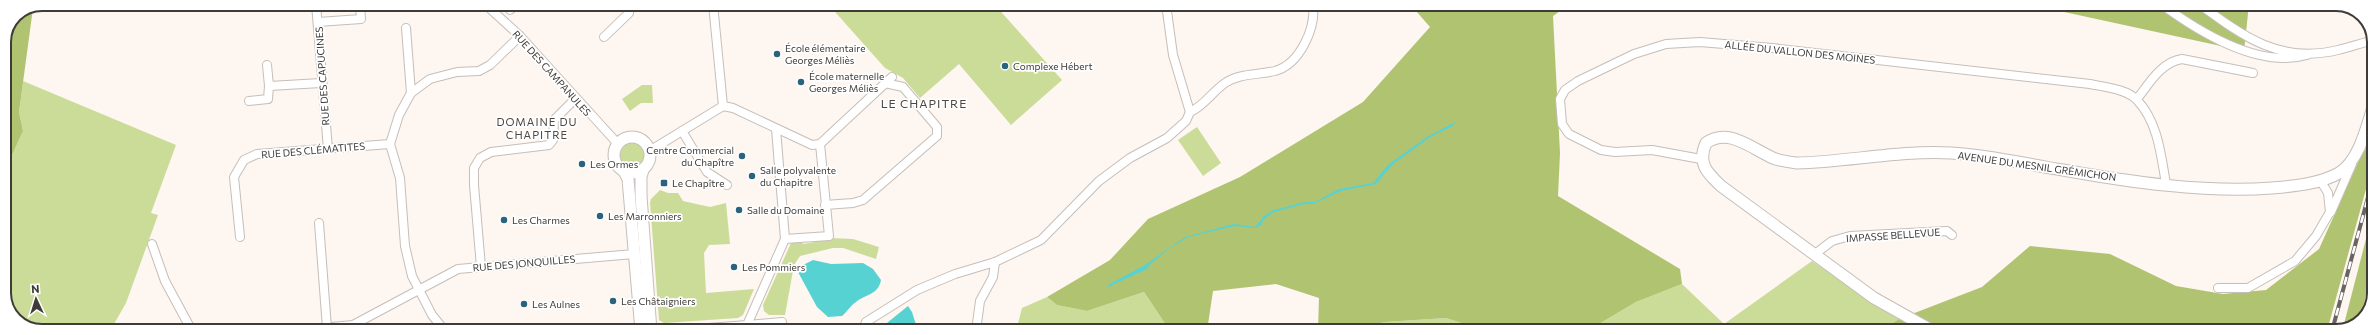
<svg xmlns="http://www.w3.org/2000/svg" width="2378" height="335" viewBox="0 0 2378 335" font-family="Commissioner,sans-serif">
	<style>
		.green { fill: #cbdc99 }
		.forest { fill: #b0c371 }
		.water { fill: #57d2d3 }
		.lines { fill: none; stroke-linecap: round; stroke-linejoin: round }
		.street-casing { stroke: #c6beb9; stroke-width: 10 }
		.secondary-casing { stroke: #c6beb9; stroke-width: 13 }
		.street { stroke: #fff; stroke-width: 8 }
		.secondary { stroke: #fff; stroke-width: 11 }
		.rail-casing { stroke: #686460; stroke-width: 4 }
		.rail { stroke: #fff; stroke-width: 2.5; stroke-dasharray: 8; stroke-linecap: butt }
		.poi-dot { fill: #29647c; stroke: #fff; stroke-width: 1.5 }
		.labels { text-anchor: middle; stroke-width: 3.5; stroke-linejoin: round; paint-order: stroke }
		.poi-label { font-size: 10px; fill: #3e3b38; stroke: #fff; text-anchor: start }
		.street-label { font-size: 10px; fill: #3e3b38; stroke: #fff }
		.neighbourhood-label { font-size: 11px; letter-spacing: 1px; fill: #4f4843; stroke: #fff }
		.quarter-label { font-size: 12px; letter-spacing: 1px; fill: #4f4843; stroke: #fff }
		.rim { fill: none; stroke: #3e3b38; stroke-width: 2 }
	</style>
	<rect width="100%" height="100%" fill="#fef6f0"/>
	<!-- green -->
	<g class="green">
		<polygon points="828,4 994,4 1062,80 1011,125 959,64 920,98 903,78 885,68"/>
		<polygon points="23,81 176,145 151,213 158,215 126,303 110,331 38,331 15,320 4,297 7,166 23,131 19,112"/>
		<polygon points="642,85 652,85 653,103 641,103 630,111 622,99"/>
		<polygon points="1197,127 1221,163 1203,176 1178,140"/>
		<circle cx="633" cy="155" r="13"/>
		<polygon points="660,190 668,193 678,193 683,201 710,207 726,203 730,244 709,245 704,253 706,293 754,289 743,315 738,318 664,323 659,320 650,203 651,199"/>
		<polygon points="831,238 853,239 879,247 876,259 843,248 833,248 800,256 794,265 785,315 769,315 764,311 763,305 791,243 802,241 803,244 815,242 814,240"/>
		<polygon points="1812,261 1899,319 1880,331 1587,331 1636,302 1682,284 1724,324"/>
		<polygon points="1144,292 1170,331 1016,331 1022,308 1047,297 1057,305 1087,311"/>
		<polygon points="1446,318 1486,331 1343,331 1385,322"/>
	</g>
	<!-- forest -->
	<g class="forest">
		<polygon points="1410,4 1570,4 1553,16 1560,153 1558,196 1680,269 1682,284 1636,302 1587,331 1486,331 1446,318 1385,322 1343,331 1318,331 1319,298 1276,284 1213,291 1207,331 1170,331 1144,292 1087,311 1057,305 1047,297 1110,260 1148,219 1240,177 1363,102 1430,27"/>
		<polygon points="2019,4 2249,4 2244,51 2055,10"/>
		<polygon points="33,8 19,112 23,131 7,166 7,205 4,218 4,42 15,15"/>
		<polygon points="2364,149 2373,152 2374,160 2327,331 1880,331 1899,319 1982,287 2030,246 2110,254 2176,286 2223,294 2266,290 2319,249"/>
		<polygon points="2374,208 2374,249 2361,321 2343,328"/>
	</g>
	<!-- water -->
	<g class="water">
		<polygon points="1455,122 1453,126 1432,136 1393,164 1376,184 1341,191 1313,204 1304,204 1274,212 1264,219 1260,226 1255,228 1235,226 1188,237 1170,248 1148,266 1149,268 1108,287 1108,285 1145,265 1185,237 1234,224 1255,227 1264,216 1274,210 1305,202 1315,202 1339,189 1373,183 1389,164 1427,137"/>
		<path d="M813,260L831,264L863,263L873,269L881,280C878,295 866,294 856,302C850,306 847,312 842,316L828,317L817,307L798,272L801,266Z"/>
		<polygon points="908,306 912,312 918,331 877,331"/>
	</g>
	<g class="lines">
		<defs>
			<g id="street">
				<polyline points="316,4 328,149"/>
				<polyline points="485,4 520,36 618,144"/>
				<polyline points="1166,4 1173,55 1190,112"/>
				<path d="M2161,4C2199,32 2258,69 2307,55"/>
				<path d="M2199,4C2244,37 2280,64 2338,50C2350,47 2362,43 2374,40"/>
				<polyline points="510,10 516,4"/>
				<polyline points="318,22 361,19 360,4"/>
				<polyline points="406,28 411,93"/>
				<polyline points="604,37 629,13 629,4"/>
				<polyline points="267,65 269,86 321,83"/>
				<path d="M2137,99C2149,84 2161,62 2182,59L2253,73"/>
				<polyline points="249,101 268,99 269,86"/>
				<polyline points="723,106 733,108 812,145 820,144 892,77"/>
				<polyline points="682,131 707,172 727,185"/>
				<polyline points="651,150 723,106 713,4"/>
				<path d="M1701,159L1652,150L1615,152L1601,150L1569,134L1562,124L1560,99L1565,90L1578,81L1634,54L1666,44L1700,42L1772,48L2090,84C2104,87 2127,89 2137,100C2158,122 2161,155 2166,184"/>
				<polyline points="825,205 853,203 863,200 937,136 937,127 903,87 885,83"/>
				<polyline points="2331,212 2352,164"/>
				<polyline points="319,223 327,328"/>
				<polyline points="240,237 234,177 244,160 257,154 390,144"/>
				<polyline points="785,239 829,236 820,144"/>
				<polyline points="152,244 165,281 192,331"/>
				<polyline points="1815,254 1832,241 1850,236 1947,231 1952,235"/>
				<polyline points="481,267 474,185 474,168 480,158 491,152 549,145 553,140 554,120 576,98"/>
				<polyline points="2218,288 2248,288 2295,261 2316,236 2330,212 2328,193 2320,180"/>
				<polyline points="747,325 782,322"/>
				<polyline points="288,331 353,325 458,269 634,254"/>
				<polyline points="445,331 432,315 412,276 405,246 400,178 390,144 399,115 411,93 430,79 457,72 479,71 490,65 520,36"/>
				<polyline points="670,331 747,325 785,239 776,129"/>
				<path d="M862,331L866,322L917,290L955,274L995,262L1041,240L1099,181L1130,158L1167,138L1186,121L1190,112C1204,106 1212,92 1225,83C1240,73 1258,75 1275,71C1300,64 1316,28 1313,4"/>
				<polyline points="976,331 980,301 993,277 995,262"/>
			</g>
			<g id="secondary">
				<circle cx="632" cy="155" r="18"/>
				<polyline points="643,170 641,177 641,196 651,331"/>
				<polyline points="624,171 628,179 641,331"/>
				<path d="M1933,331L1874,298L1721,186C1707,173 1697,163 1706,143C1728,127 1751,148 1773,158C1780,161 1789,162 1797,163C1847,162 1901,150 1951,153C1988,155 2026,164 2063,170C2130,182 2205,193 2272,188C2294,186 2320,184 2339,173C2360,160 2367,125 2374,104"/>
			</g>
		</defs>
		<!-- street casing -->
		<use href="#street" class="street-casing"/>
		<!-- secondary casing -->
		<use href="#secondary" class="secondary-casing"/>
		<!-- street -->
		<use href="#street" class="street"/>
		<!-- secondary -->
		<use href="#secondary" class="secondary"/>
		<defs>
			<polyline id="rail" points="2332,331 2374,175"/>
		</defs>
		<!-- rail casing -->
		<use href="#rail" class="rail-casing"/>
		<!-- rail -->
		<use href="#rail" class="rail"/>
	</g>
	<!-- markers -->
	<g class="poi-dot">
		<circle cx="777" cy="54" r="4"/>
		<circle cx="1005" cy="66" r="4"/>
		<circle cx="801" cy="82" r="4"/>
		<circle cx="742" cy="156" r="4"/>
		<circle cx="582" cy="164" r="4"/>
		<circle cx="752" cy="176" r="4"/>
		<rect x="660" y="179" width="8" height="8" rx="2"/>
		<circle cx="739" cy="210" r="4"/>
		<circle cx="600" cy="216" r="4"/>
		<circle cx="504" cy="220" r="4"/>
		<circle cx="734" cy="267" r="4"/>
		<circle cx="613" cy="301" r="4"/>
		<circle cx="524" cy="304" r="4"/>
	</g>
	<g class="labels">
		<!-- poi labels -->
		<g class="poi-label">
			<text x="785" y="52">École élémentaire<tspan x="785" dy="12">Georges Méliès</tspan></text>
			<text x="1013" y="70">Complexe Hébert</text>
			<text x="809" y="80">École maternelle<tspan x="809" dy="12">Georges Méliès</tspan></text>
			<text x="734" y="154" text-anchor="end">Centre Commercial<tspan x="734" dy="12">du Chapître</tspan></text>
			<text x="590" y="168">Les Ormes</text>
			<text x="760" y="174">Salle polyvalente<tspan x="760" dy="12">du Chapitre</tspan></text>
			<text x="672" y="187">Le Chapître</text>
			<text x="747" y="214">Salle du Domaine</text>
			<text x="608" y="220">Les Marronniers</text>
			<text x="512" y="224">Les Charmes</text>
			<text x="742" y="271">Les Pommiers</text>
			<text x="621" y="305">Les Châtaigniers</text>
			<text x="532" y="308">Les Aulnes</text>
		</g>
		<!-- street labels -->
		<g class="street-label">
			<text transform="translate(1800 52) rotate(6)" y="4">ALLÉE DU VALLON DES MOINES</text>
			<text transform="translate(552 73) rotate(48)" y="4">RUE DES CAMPANULES</text>
			<text transform="translate(322 76) rotate(-94)" y="4">RUE DES CAPUCINES</text>
			<text transform="translate(313 150) rotate(-5)" y="4">RUE DES CLÉMATITES</text>
			<text transform="translate(2037 166) rotate(8)" y="4">AVENUE DU MESNIL GRÉMICHON</text>
			<text transform="translate(1893 235) rotate(-4)" y="4">IMPASSE BELLEVUE</text>
			<text transform="translate(524 263) rotate(-5)" y="4">RUE DES JONQUILLES</text>
		</g>
		<!-- neighbourhood labels -->
		<g class="neighbourhood-label">
			<text x="537" y="126">DOMAINE DU<tspan x="537" dy="13">CHAPITRE</tspan></text>
		</g>
		<!-- quarter labels -->
		<g class="quarter-label">
			<text x="924" y="108">LE CHAPITRE</text>
		</g>
	</g>
	<!-- crop -->
	<path d="M0 0H2378V335H0ZM42 11H2336A31 31 0 0 1 2367 42V293A31 31 0 0 1 2336 324H42A31 31 0 0 1 11 293V42A31 31 0 0 1 42 11Z" fill="#fff" fill-rule="evenodd"/>
	<path class="rim" d="M42 11H2336A31 31 0 0 1 2367 42V293A31 31 0 0 1 2336 324H42A31 31 0 0 1 11 293V42A31 31 0 0 1 42 11Z"/>
	<!-- north arrow -->
	<g transform="translate(36 299) rotate(356)" stroke="#ffffff" stroke-width="3" paint-order="stroke">
	<path d="M0-3L7 15L0 10L-7 15Z" fill="#3e3b38"/>
	<text y="-6" font-size="11" font-weight="bold" text-anchor="middle" fill="#3e3b38">N</text>
	</g>
</svg>
